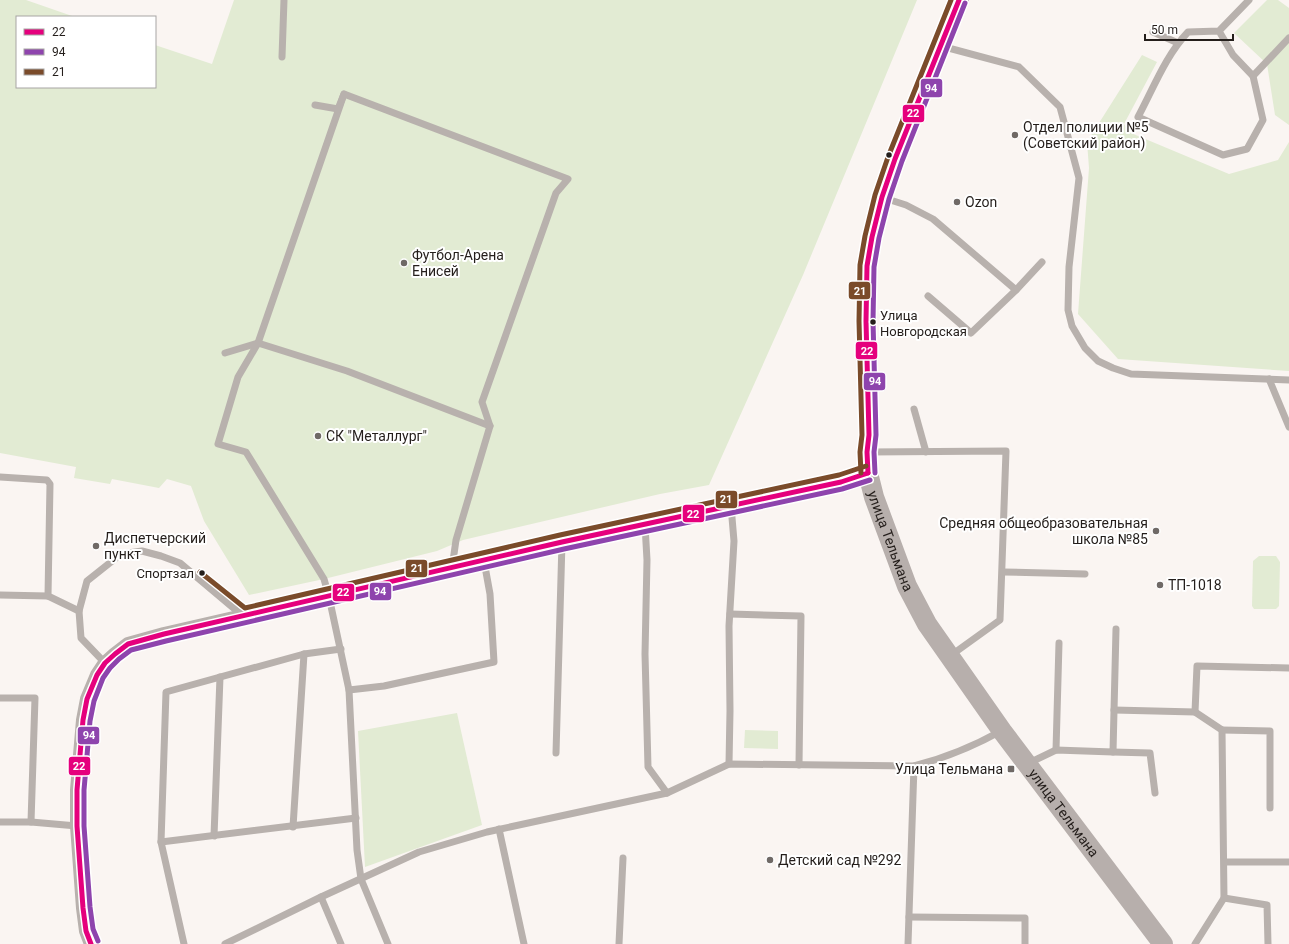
<svg xmlns="http://www.w3.org/2000/svg" width="1289" height="944" viewBox="0 0 1289 944" font-family="Roboto,sans-serif">
	<style>
		.green { fill: #e2ebd3 }
		.lines { fill: none; stroke-linecap: round; stroke-linejoin: round }
		.lane { stroke: #b8b1ad; stroke-width: 7 }
		.street { stroke: #b8b1ad; stroke-width: 14 }
		.secondary { stroke: #b7afac; stroke-width: 20 }
		.bus-1-casing { stroke: #fff; stroke-width: 8 }
		.bus-2-casing { stroke: #fff; stroke-width: 8 }
		.bus-3-casing { stroke: #fff; stroke-width: 8 }
		.bus-1 { stroke: #e5007d; stroke-width: 5 }
		.bus-2 { stroke: #8e44ad; stroke-width: 5 }
		.bus-3 { stroke: #7a4b2a; stroke-width: 5 }
		.poi-dot { fill: #6f6966; stroke: #fff; stroke-width: 1.5 }
		.bus-dot { fill: #241e1b; stroke: #fff; stroke-width: 1.5 }
		.labels { text-anchor: middle; stroke-width: 4; stroke-linejoin: round; paint-order: stroke }
		.bus-label { font-size: 13px; fill: #241e1b; stroke: #fff; text-anchor: start }
		.poi-label { font-size: 14px; fill: #241e1b; stroke: #fff; text-anchor: start }
		.street-label { font-size: 14px; fill: #241e1b; stroke: #fff }
		.line-badge { stroke: #fff; stroke-width: 1.5 }
		.badge-label { font-size: 11px; text-anchor: middle; font-weight: bold; fill: #fff }
	</style>
	<rect width="100%" height="100%" fill="#faf5f2"/>
	<!-- green -->
	<g class="green">
		<polygon points="0,0 26,0 75,17 17,17 17,87 155,87 155,45 212,64 234,0 917,0 803,275 709,485 660,494 463,540 437,551 324,579 249,595 204,521 191,486 167,479 159,488 112,479 110,484 74,478 76,467 0,453"/>
		<polygon points="1267,0 1278,0 1289,8 1289,125 1275,115 1267,64 1234,33"/>
		<polygon points="1142,55 1157,62 1124,124 1131,133 1229,174 1278,160 1289,142 1289,371 1118,359 1078,314 1089,168 1087,142"/>
		<polygon points="1259,556 1276,556 1280,562 1279,606 1276,609 1254,609 1252,606 1253,561"/>
		<polygon points="457,713 482,825 365,867 358,731"/>
		<polygon points="745,730 778,731 778,749 744,748"/>
	</g>
	<g class="lines">
		<!-- lane -->
		<g class="lane">
			<path d="M1219,31L1233,55L1253,76L1263,120L1247,149L1223,155L1138,117C1153,89 1166,55 1188,32L1219,31L1249,0"/>
			<polyline points="1153,32 1178,43"/>
			<polyline points="941,46 1019,67 1060,107 1079,178 1069,267 1068,310 1072,326 1085,348 1098,361 1113,368 1131,374 1289,380"/>
			<polyline points="282,57 284,0"/>
			<polyline points="1253,76 1289,38"/>
			<polyline points="344,94 258,343 238,377 218,444 246,452 324,579 329,597 349,690 357,850 361,879 388,944"/>
			<polyline points="315,105 338,109 344,94 568,179 556,193 482,402 490,426 456,540 452,568"/>
			<polyline points="884,198 906,205 933,219 1016,290 1042,262"/>
			<polyline points="928,296 971,333 1016,290"/>
			<polyline points="225,353 258,343 347,371 490,426"/>
			<polyline points="1269,379 1289,427"/>
			<polyline points="914,409 926,452"/>
			<polyline points="869,452 1006,451 1000,620 950,656"/>
			<polyline points="0,477 47,480 50,484 48,596 79,611"/>
			<polyline points="645,525 647,560 645,654 648,767 667,793"/>
			<polyline points="1003,572 1085,574"/>
			<polyline points="0,595 48,596"/>
			<polyline points="730,614 801,616 799,765"/>
			<polyline points="105,663 81,638 79,611 87,581 121,554 142,551 161,556 180,563 243,616"/>
			<polyline points="349,690 384,686 494,662 490,594 484,561"/>
			<polyline points="0,698 35,698 31,822"/>
			<polyline points="1114,710 1195,712 1222,730 1224,898 1195,944"/>
			<polyline points="1195,712 1197,666 1289,668"/>
			<polyline points="1222,730 1270,731 1270,808"/>
			<polyline points="1056,750 1059,643"/>
			<polyline points="1113,752 1150,753 1155,793"/>
			<polyline points="556,753 562,542"/>
			<polyline points="729,764 730,711 729,626 734,541 731,506"/>
			<polyline points="1027,764 1056,750 1113,752 1116,629"/>
			<polyline points="0,822 31,822 77,826"/>
			<polyline points="293,827 304,654"/>
			<polyline points="499,829 524,944"/>
			<polyline points="214,836 220,677"/>
			<polyline points="161,842 356,818"/>
			<polyline points="1225,862 1289,862"/>
			<polyline points="321,897 341,944"/>
			<polyline points="1224,898 1267,905 1268,944"/>
			<polyline points="909,917 1025,918 1025,944"/>
			<polyline points="184,944 161,842 166,692 304,654 341,649"/>
			<path d="M225,944L321,897L419,852L487,832L667,793L729,764L914,766C945,758 974,746 1001,731"/>
			<polyline points="619,944 623,858"/>
			<polyline points="908,944 914,766"/>
		</g>
		<!-- street -->
		<polyline class="street" points="91,944 86,931 83,908 77,826 77,790 83,720 87,699 97,675 105,663 115,654 128,644 164,634 484,561 562,542 841,482 868,473"/>
		<!-- secondary -->
		<path class="secondary" id="s1" d="M959,0L895,159L882,197L872,237L867,266L866,321L869,435L867,452L868,473L874,497L907,586L927,624L1002,731L1163,944"/>
		<defs>
			<g id="bus-1">
				<polyline points="868,473 867,452 869,435 866,321 867,266 872,237 882,197 895,159 959,0"/>
				<polyline points="91,944 86,931 83,908 77,826 77,790 83,720 87,699 97,675 105,663 115,654 128,644 164,634 562,542 841,482 868,473"/>
			</g>
			<g id="bus-2">
				<polyline points="875,473 874,452 876,435 873,321 874,267 879,238 889,199 902,161 965,3"/>
				<polyline points="98,941 93,929 90,907 84,826 84,790 90,721 94,701 103,678 110,668 119,659 131,650 166,641 564,549 842,489 870,480"/>
			</g>
			<g id="bus-3">
				<polyline points="861,473 860,452 862,435 859,321 860,265 865,236 875,195 888,157 951,0"/>
				<polyline points="200,572 245,608 560,535 839,475 866,466"/>
			</g>
		</defs>
		<!-- bus-1 casing -->
		<use href="#bus-1" class="bus-1-casing"/>
		<!-- bus-2 casing -->
		<use href="#bus-2" class="bus-2-casing"/>
		<!-- bus-3 casing -->
		<use href="#bus-3" class="bus-3-casing"/>
		<!-- bus-1 -->
		<use href="#bus-1" class="bus-1"/>
		<!-- bus-2 -->
		<use href="#bus-2" class="bus-2"/>
		<!-- bus-3 -->
		<use href="#bus-3" class="bus-3"/>
	</g>
	<!-- markers -->
	<g class="poi-dot">
		<circle cx="1015" cy="135" r="4"/>
		<circle cx="957" cy="202" r="4"/>
		<circle cx="404" cy="263" r="4"/>
		<circle cx="318" cy="436" r="4"/>
		<circle cx="1156" cy="531" r="4"/>
		<circle cx="96" cy="546" r="4"/>
		<circle cx="1160" cy="585" r="4"/>
		<rect x="1007" y="765" width="8" height="8" rx="2"/>
		<circle cx="770" cy="860" r="4"/>
	</g>
	<g class="bus-dot">
		<circle cx="889" cy="155" r="3.5"/>
		<circle cx="873" cy="322" r="3.5"/>
		<circle cx="202" cy="573" r="3.5"/>
	</g>
	<g class="labels">
		<!-- bus labels -->
		<g class="bus-label">
			<text x="880" y="320">Улица<tspan x="880" dy="16">Новгородская</tspan></text>
			<text x="194" y="578" text-anchor="end">Спортзал</text>
		</g>
		<!-- poi labels -->
		<g class="poi-label">
			<text x="1023" y="132">Отдел полиции №5<tspan x="1023" dy="16">(Советский район)</tspan></text>
			<text x="965" y="207">Ozon</text>
			<text x="412" y="260">Футбол-Арена<tspan x="412" dy="16">Енисей</tspan></text>
			<text x="326" y="441">СК "Металлург"</text>
			<text x="1148" y="528" text-anchor="end">Средняя общеобразовательная<tspan x="1148" dy="16">школа №85</tspan></text>
			<text x="104" y="543">Диспетчерский<tspan x="104" dy="16">пункт</tspan></text>
			<text x="1168" y="590">ТП-1018</text>
			<text x="1003" y="774" text-anchor="end">Улица Тельмана</text>
			<text x="778" y="865">Детский сад №292</text>
		</g>
		<!-- street labels -->
		<g class="street-label">
			<text dy="5" stroke="none"><textPath href="#s1" startOffset="561">улица Тельмана</textPath></text>
			<text dy="5" stroke="none"><textPath href="#s1" startOffset="885">улица Тельмана</textPath></text>
		</g>
	</g>
	<g class="line-badge">
		<rect x="920" y="78" width="23" height="20" rx="4" fill="#8e44ad"/>
		<rect x="902" y="104" width="23" height="19" rx="4" fill="#e5007d"/>
		<rect x="848" y="281" width="23" height="19" rx="4" fill="#7a4b2a"/>
		<rect x="855" y="341" width="23" height="19" rx="4" fill="#e5007d"/>
		<rect x="863" y="372" width="23" height="19" rx="4" fill="#8e44ad"/>
		<rect x="715" y="490" width="23" height="19" rx="4" fill="#7a4b2a"/>
		<rect x="682" y="504" width="23" height="19" rx="4" fill="#e5007d"/>
		<rect x="405" y="559" width="23" height="19" rx="4" fill="#7a4b2a"/>
		<rect x="369" y="582" width="23" height="19" rx="4" fill="#8e44ad"/>
		<rect x="332" y="583" width="23" height="19" rx="4" fill="#e5007d"/>
		<rect x="77" y="726" width="23" height="19" rx="4" fill="#8e44ad"/>
		<rect x="68" y="756" width="23" height="20" rx="4" fill="#e5007d"/>
	</g>
	<g class="badge-label">
		<text x="931" y="92">94</text>
		<text x="913" y="117">22</text>
		<text x="860" y="295">21</text>
		<text x="867" y="355">22</text>
		<text x="875" y="385">94</text>
		<text x="726" y="503">21</text>
		<text x="693" y="518">22</text>
		<text x="417" y="572">21</text>
		<text x="380" y="595">94</text>
		<text x="343" y="596">22</text>
		<text x="89" y="739">94</text>
		<text x="79" y="770">22</text>
	</g>
	<!-- legend -->
	<rect x="16" y="16" width="140" height="72" fill="#ffffff" stroke="#a7a5a4"/>
	<rect x="24" y="29" width="20" height="6" fill="#e5007d" stroke="#a7a5a4"/>
	<text x="52" y="36" font-size="12" fill="#241e1b">22</text>
	<rect x="24" y="49" width="20" height="6" fill="#8e44ad" stroke="#a7a5a4"/>
	<text x="52" y="56" font-size="12" fill="#241e1b">94</text>
	<rect x="24" y="69" width="20" height="6" fill="#7a4b2a" stroke="#a7a5a4"/>
	<text x="52" y="76" font-size="12" fill="#241e1b">21</text>
	<!-- scale -->
	<path d="M1145 34v6h88v-6" fill="none" stroke="#241e1b" stroke-width="2"/>
	<text x="1151" y="34" font-size="12" fill="#241e1b" stroke="#ffffff" stroke-width="3" paint-order="stroke">50 m</text>
</svg>
